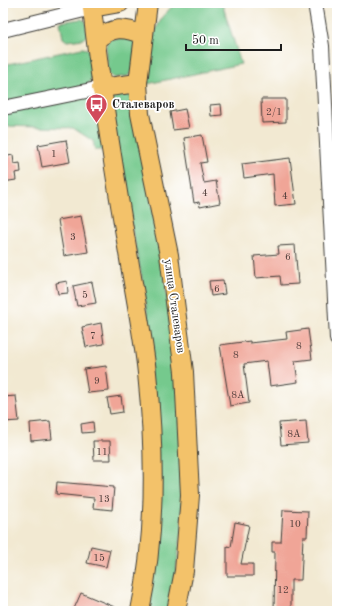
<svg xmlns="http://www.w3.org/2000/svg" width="340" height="614" viewBox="0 0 340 614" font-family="'Old Standard TT',serif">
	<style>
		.green { fill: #75c98d; stroke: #487254 }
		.building { fill: #f0a597 }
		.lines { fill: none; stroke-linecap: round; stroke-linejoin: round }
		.minor-casing { stroke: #3c3b37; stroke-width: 16 }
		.major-casing { stroke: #3c3b37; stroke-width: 20 }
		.minor { stroke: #fff; stroke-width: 14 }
		.major { stroke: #f3c26a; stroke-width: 18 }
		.labels { text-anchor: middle; stroke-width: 3.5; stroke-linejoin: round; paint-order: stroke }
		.number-label { font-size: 10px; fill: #513e3b }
		.poi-label { font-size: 12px; font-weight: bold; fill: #1c1c1c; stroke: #fff; text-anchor: start }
		.street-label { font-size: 12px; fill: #1c1c1c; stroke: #fff }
	</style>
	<rect width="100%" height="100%" fill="#fff"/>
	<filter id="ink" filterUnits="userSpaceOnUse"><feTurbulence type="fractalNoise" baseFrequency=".025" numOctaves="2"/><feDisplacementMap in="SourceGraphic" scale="8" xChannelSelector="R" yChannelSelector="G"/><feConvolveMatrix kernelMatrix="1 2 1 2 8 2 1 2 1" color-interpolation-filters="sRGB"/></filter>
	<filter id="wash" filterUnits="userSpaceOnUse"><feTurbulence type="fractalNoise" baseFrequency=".012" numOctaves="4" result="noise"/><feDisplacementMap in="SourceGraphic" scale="16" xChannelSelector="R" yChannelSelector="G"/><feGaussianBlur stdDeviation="0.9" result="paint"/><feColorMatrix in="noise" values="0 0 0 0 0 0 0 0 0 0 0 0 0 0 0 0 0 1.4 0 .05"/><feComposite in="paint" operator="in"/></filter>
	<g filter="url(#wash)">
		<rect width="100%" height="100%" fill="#f2e9d2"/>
		<!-- green -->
		<g class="green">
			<path d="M180,3H222L241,64L147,84C150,58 149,32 167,12C171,7 174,4 180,3Z"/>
			<polygon points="81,19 86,21 87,35 83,39 67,41 63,38 60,22"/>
			<polygon points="133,37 136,43 133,71 128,76 114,78 108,74 106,45 109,39"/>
			<polygon points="82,48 88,49 94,74 88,85 3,103 3,65"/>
			<polygon points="128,88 132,95 164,272 182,420 182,530 170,611 146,611 151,343 144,288 121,176 110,97 114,90"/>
			<polygon points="86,96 98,104 103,150 95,150 93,141 73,128 3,126 3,111"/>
		</g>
		<g id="blocks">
			<!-- building -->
			<g class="building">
				<polygon points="261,99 286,99 286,122 262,123"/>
				<polygon points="221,104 222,115 211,116 210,105"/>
				<polygon points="185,109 189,128 173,130 170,112"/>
				<polygon points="202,135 207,162 200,163 204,183 216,181 220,203 200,207 199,202 194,203 184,138"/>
				<polygon points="66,140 70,162 42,167 38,145"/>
				<polygon points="13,155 14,164 20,163 21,172 15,173 16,180 3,182 3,157"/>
				<polygon points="290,158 296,204 275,206 273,174 244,178 242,164"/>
				<polygon points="81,216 88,252 64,256 58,220"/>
				<polygon points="295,245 298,284 281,285 280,276 256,278 254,256 279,254 278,246"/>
				<polygon points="223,280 225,294 211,296 209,281"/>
				<polygon points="67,281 68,293 58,294 56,283"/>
				<polygon points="92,282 96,303 77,306 73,286"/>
				<polygon points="101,323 104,344 86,347 82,327"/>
				<polygon points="308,329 312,359 295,361 298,382 270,386 267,361 244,364 249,403 230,406 220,345 250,341 250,343 287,339 286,332"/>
				<polygon points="106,366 109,391 88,393 84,369"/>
				<polygon points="16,396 19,421 3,422 3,397"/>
				<polygon points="121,396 123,412 110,414 107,398"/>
				<polygon points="50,421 52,439 31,441 30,423"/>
				<polygon points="306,421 308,443 281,445 279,423"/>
				<polygon points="93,422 94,432 82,433 81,424"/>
				<polygon points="93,441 110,441 111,460 94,460"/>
				<polygon points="57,482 114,487 112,510 93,508 94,498 56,494"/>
				<polygon points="283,510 308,511 307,537 303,537 301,580 291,580 291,611 274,611 275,552 272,552 272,542 281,542"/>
				<polygon points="235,522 249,525 241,564 253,564 253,576 227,576 227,546 231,547"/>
				<polygon points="91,546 110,550 106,567 87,563"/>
				<polygon points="81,593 124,611 73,611"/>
			</g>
		</g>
	</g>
	<g filter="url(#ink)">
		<use href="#blocks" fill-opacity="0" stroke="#3c3b37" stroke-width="1"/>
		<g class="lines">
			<defs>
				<g id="minor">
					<polyline points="315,3 322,46 337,339"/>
					<polyline points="3,30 92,8"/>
					<polyline points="3,108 101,88"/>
				</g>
				<g id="major">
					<path d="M120,3L92,8C101,92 115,175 129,259C135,297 143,335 147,373C155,450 156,536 140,611"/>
					<polyline points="148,3 138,83 140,114 169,255 184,372 190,495 184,571 176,611"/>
					<path d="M96,40C113,26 123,27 144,35"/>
					<polyline points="101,88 138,83"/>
				</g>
			</defs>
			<!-- minor casing -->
			<use href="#minor" class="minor-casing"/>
			<!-- major casing -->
			<use href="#major" class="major-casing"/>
			<!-- minor -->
			<use href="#minor" class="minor"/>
			<!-- major -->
			<use href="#major" class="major"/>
		</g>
	</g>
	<!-- icons -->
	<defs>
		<symbol id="bus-pin" viewBox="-11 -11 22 30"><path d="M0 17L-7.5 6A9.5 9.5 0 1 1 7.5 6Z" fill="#d1495b" stroke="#fff"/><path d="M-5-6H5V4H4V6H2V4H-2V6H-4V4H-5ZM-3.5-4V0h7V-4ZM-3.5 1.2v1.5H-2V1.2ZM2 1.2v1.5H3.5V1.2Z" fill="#fff"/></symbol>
	</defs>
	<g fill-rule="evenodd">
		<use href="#bus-pin" x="84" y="92" width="25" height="34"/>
	</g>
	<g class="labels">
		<!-- number labels -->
		<g class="number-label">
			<text x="274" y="115">2/1</text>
			<text x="54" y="157">1</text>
			<text x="205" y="196">4</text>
			<text x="285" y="199">4</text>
			<text x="73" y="240">3</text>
			<text x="288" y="260">6</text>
			<text x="217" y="292">6</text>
			<text x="85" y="298">5</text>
			<text x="93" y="339">7</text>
			<text x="299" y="349">8</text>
			<text x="236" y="358">8</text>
			<text x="97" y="384">9</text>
			<text x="238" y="398">8А</text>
			<text x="294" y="437">8А</text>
			<text x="102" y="455">11</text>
			<text x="104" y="502">13</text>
			<text x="295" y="527">10</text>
			<text x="99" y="561">15</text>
			<text x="283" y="593">12</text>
		</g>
		<!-- poi labels -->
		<g class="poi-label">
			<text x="112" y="108">Сталеваров</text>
		</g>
		<!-- street labels -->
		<g class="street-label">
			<text transform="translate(175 306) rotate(82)" y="4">улица Сталеваров</text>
		</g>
	</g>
	<!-- margin -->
	<rect width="340" height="614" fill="none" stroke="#fff" stroke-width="16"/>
	<!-- scale -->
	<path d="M186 44v6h95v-6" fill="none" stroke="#1c1c1c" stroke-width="2"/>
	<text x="192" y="44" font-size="12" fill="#1c1c1c" stroke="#ffffff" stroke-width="3" paint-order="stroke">50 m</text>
</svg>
